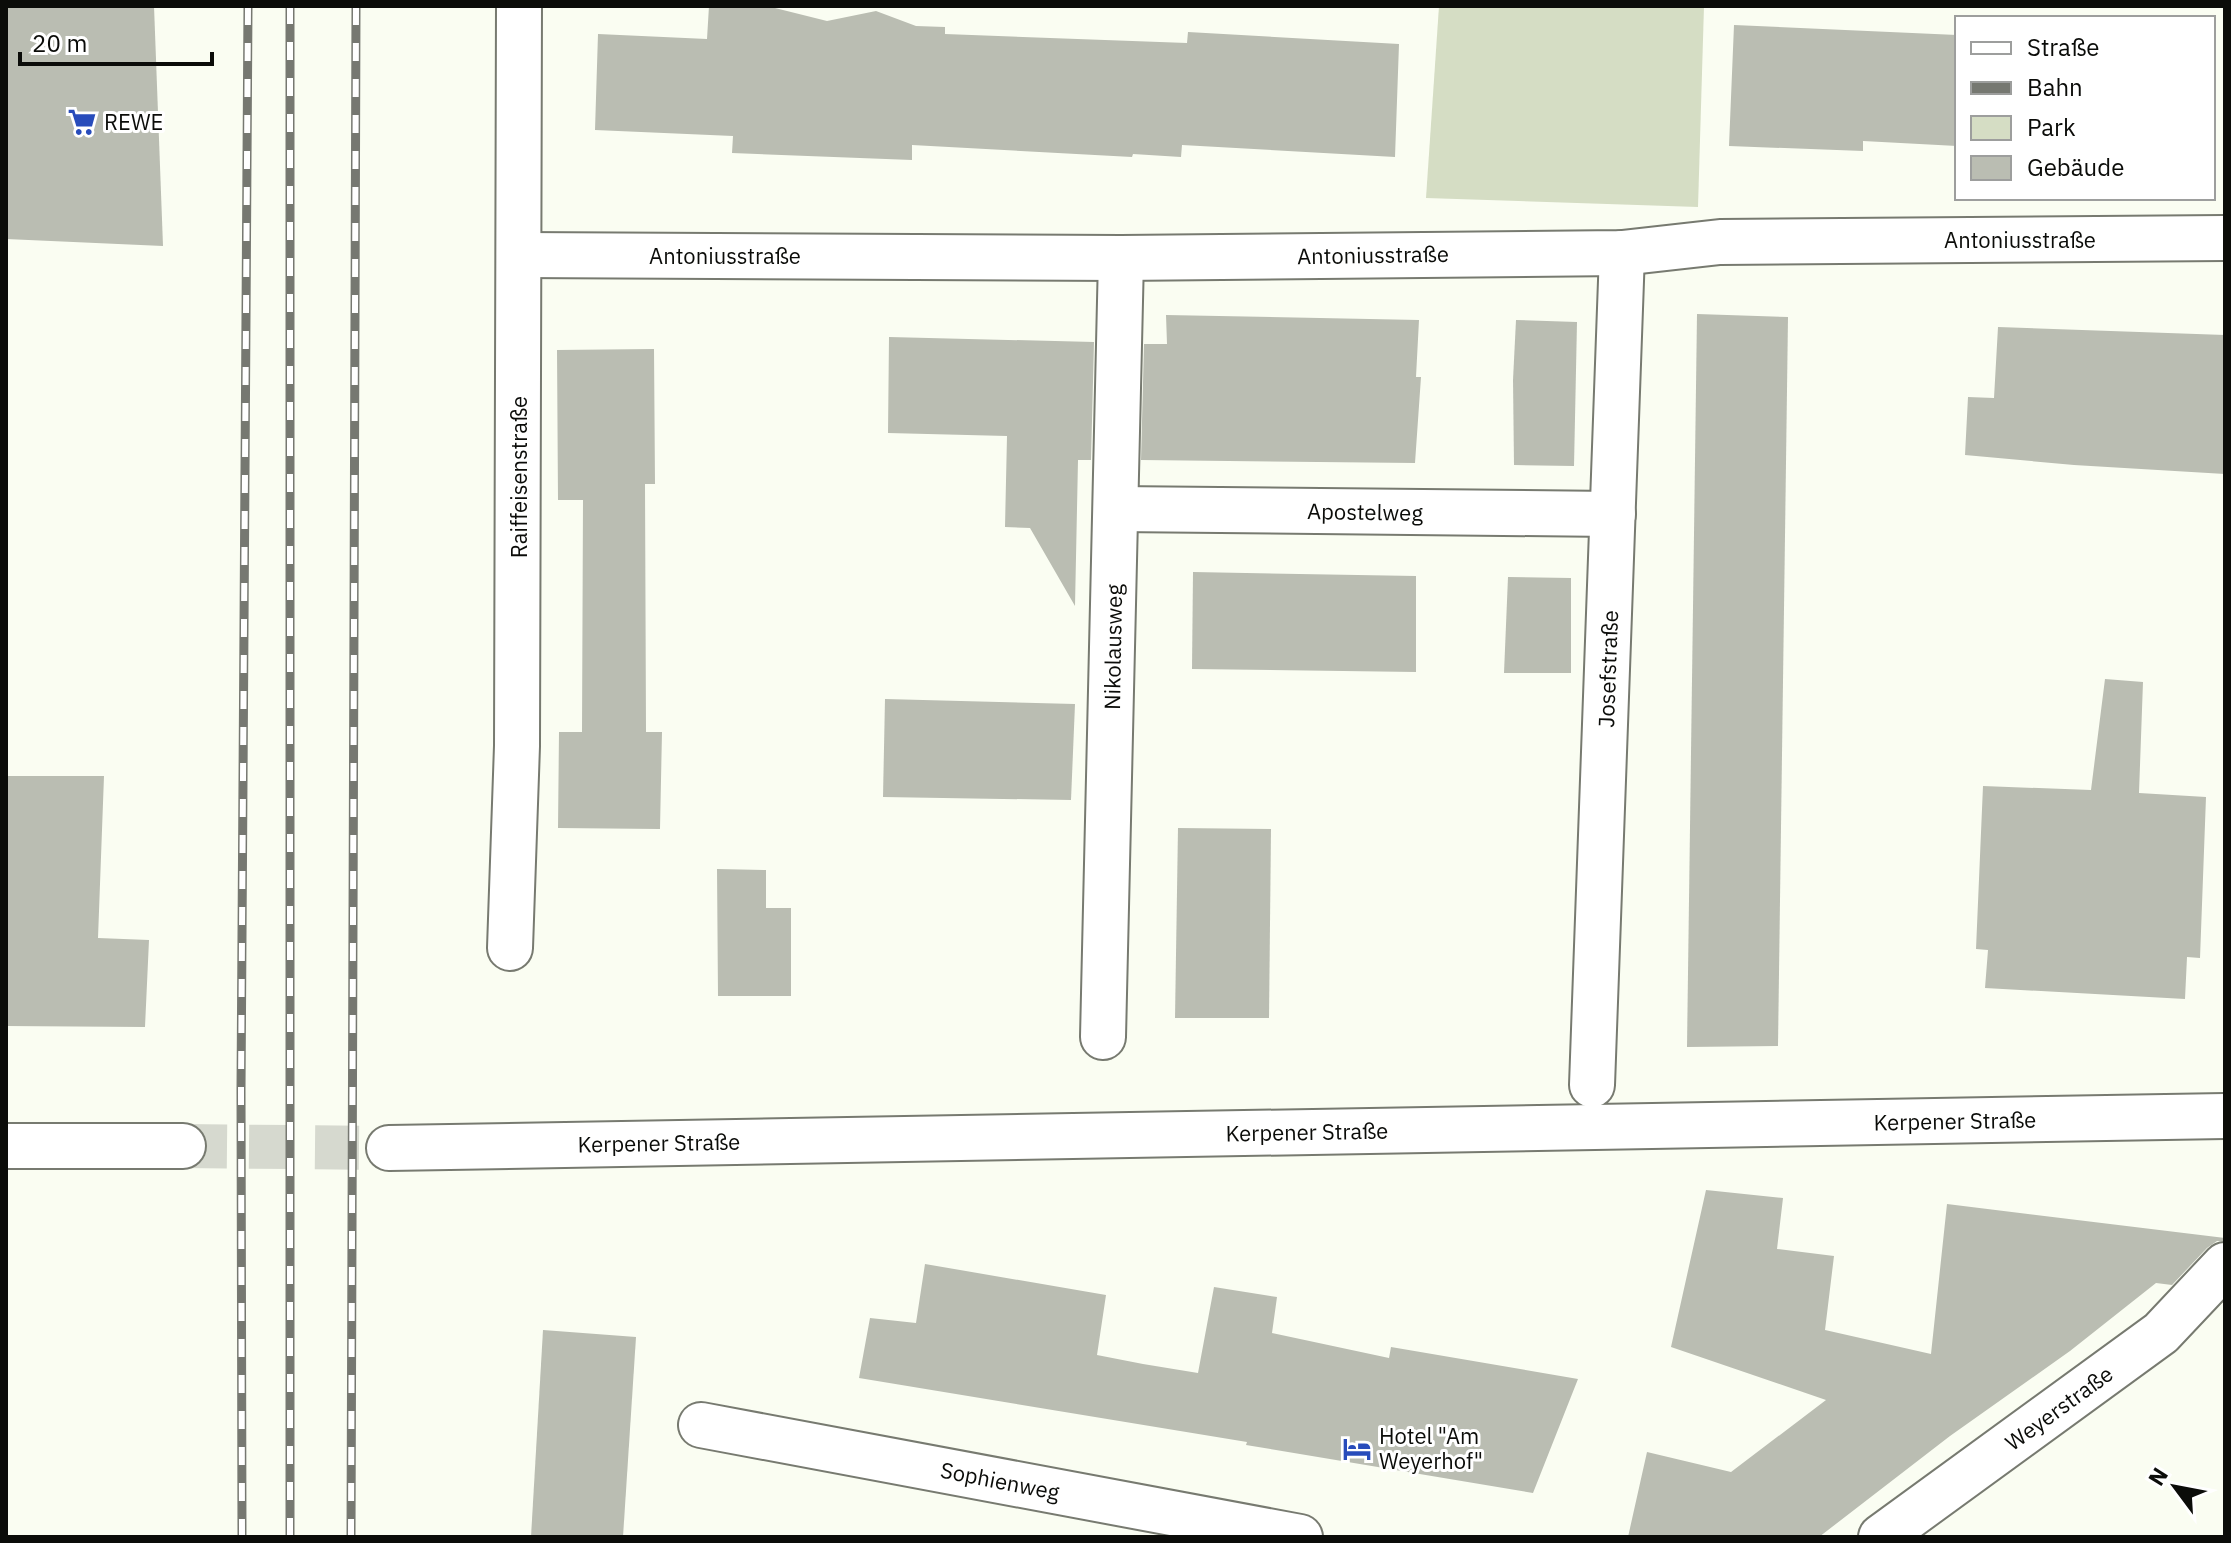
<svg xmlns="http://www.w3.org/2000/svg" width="2231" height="1543" viewBox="0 0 2231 1543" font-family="'IBM Plex Sans',sans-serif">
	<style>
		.green { fill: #d5ddc4 }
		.building { fill: #babdb2 }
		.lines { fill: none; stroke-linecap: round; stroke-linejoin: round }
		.tertiary-tunnel { stroke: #d6d9cf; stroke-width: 44; stroke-dasharray: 44 22; stroke-linecap: butt }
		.minor-casing { stroke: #777a70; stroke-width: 48 }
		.tertiary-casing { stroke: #777a70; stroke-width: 48 }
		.minor { stroke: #fff; stroke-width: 44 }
		.tertiary { stroke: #fff; stroke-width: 44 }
		.rail-casing { stroke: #767871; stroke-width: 9 }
		.rail { stroke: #fff; stroke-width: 6; stroke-dasharray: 18; stroke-linecap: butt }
		.labels { text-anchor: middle; stroke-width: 6; stroke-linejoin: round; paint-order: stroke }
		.poi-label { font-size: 22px; fill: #0b0c09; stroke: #fff; text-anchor: start }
		.street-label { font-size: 22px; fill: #0b0c09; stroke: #fff }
	</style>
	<rect width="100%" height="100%" fill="#fafdf2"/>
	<!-- green -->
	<polygon class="green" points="1439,6 1704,6 1698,207 1426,198"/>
	<!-- building -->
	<g class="building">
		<polygon points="6,6 154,6 163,246 6,239"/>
		<polygon points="709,6 775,8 827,21 876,11 916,26 945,27 945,34 1187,43 1188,32 1399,44 1395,157 1182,145 1181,157 1133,154 1132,157 912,145 912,160 732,153 733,136 595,130 598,34 707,39"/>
		<polygon points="1734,25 1957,35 1957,146 1863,141 1863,151 1729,146"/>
		<polygon points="1697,314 1788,317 1778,1046 1687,1047"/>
		<polygon points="1166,315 1419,320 1416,377 1421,377 1415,463 1141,460 1144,344 1167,344"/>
		<polygon points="1516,320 1577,322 1574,466 1514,465 1513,380"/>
		<polygon points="1998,327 2225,335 2225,474 2074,465 1965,455 1968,397 1994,398"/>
		<polygon points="889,337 1094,342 1091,460 1078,460 1075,606 1030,528 1005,527 1007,436 888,433"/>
		<polygon points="654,349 655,484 645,484 646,732 662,732 660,829 558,828 559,732 582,732 583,500 558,500 557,350"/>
		<polygon points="1193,572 1416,576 1416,672 1192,669"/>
		<polygon points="1508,577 1571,578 1571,673 1504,673"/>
		<polygon points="2105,679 2143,682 2139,793 2206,797 2200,958 2187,957 2185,999 1985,988 1988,950 1976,949 1983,786 2091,790"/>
		<polygon points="885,699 1075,704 1071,800 883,797"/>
		<polygon points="6,776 104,776 98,938 149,940 145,1027 6,1026"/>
		<polygon points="1178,828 1271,829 1269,1018 1175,1018"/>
		<polygon points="717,869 766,870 766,908 791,908 791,996 718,996"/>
		<polygon points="1706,1190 1783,1198 1777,1249 1834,1256 1825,1330 1931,1354 1947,1204 2225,1238 2225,1241 2217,1241 2207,1248 2172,1285 2156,1283 2070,1351 1950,1436 1819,1537 1628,1537 1647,1452 1731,1472 1826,1400 1671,1347"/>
		<polygon points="925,1264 1106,1295 1097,1355 1143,1364 1198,1373 1214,1287 1277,1297 1272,1333 1389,1358 1391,1347 1578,1379 1533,1493 1246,1445 1247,1442 859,1378 870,1318 916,1323"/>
		<polygon points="543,1330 636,1337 623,1537 531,1537"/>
	</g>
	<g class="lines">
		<!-- tertiary-tunnel -->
		<polyline class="tertiary-tunnel" points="183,1146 389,1148"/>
		<defs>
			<g id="minor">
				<polyline points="520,255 1121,258 1622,253 1720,242 2225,238"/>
				<polyline points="1116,509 1613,514"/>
				<polyline points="510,948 517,746 519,6"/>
				<polyline points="1103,1037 1121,258"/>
				<polyline points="1592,1085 1622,253"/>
				<polyline points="701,1425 1300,1537"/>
				<polyline points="1881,1537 2161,1333 2225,1265"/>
			</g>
			<g id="tertiary">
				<polyline points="6,1146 183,1146"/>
				<polyline points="389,1148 2225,1116"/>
			</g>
		</defs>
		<!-- minor casing -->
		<use href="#minor" class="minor-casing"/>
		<!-- tertiary casing -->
		<use href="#tertiary" class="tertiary-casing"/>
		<!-- minor -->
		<use href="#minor" class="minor"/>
		<!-- tertiary -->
		<use href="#tertiary" class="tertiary"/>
		<defs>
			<g id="rail">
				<polyline points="290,6 290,1537"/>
				<polyline points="242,1537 241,1090 248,6"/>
				<polyline points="351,1537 356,6"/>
			</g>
		</defs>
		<!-- rail casing -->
		<use href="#rail" class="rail-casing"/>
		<!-- rail -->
		<use href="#rail" class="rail"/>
	</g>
	<!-- icons -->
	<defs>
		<symbol id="supermarket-bare" viewBox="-9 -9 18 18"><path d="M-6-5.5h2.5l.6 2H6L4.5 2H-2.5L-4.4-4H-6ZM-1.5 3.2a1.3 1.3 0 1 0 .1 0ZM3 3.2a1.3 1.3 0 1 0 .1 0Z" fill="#284cbb" stroke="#fff" stroke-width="2.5" paint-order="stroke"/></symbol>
		<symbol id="hotel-bare" viewBox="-9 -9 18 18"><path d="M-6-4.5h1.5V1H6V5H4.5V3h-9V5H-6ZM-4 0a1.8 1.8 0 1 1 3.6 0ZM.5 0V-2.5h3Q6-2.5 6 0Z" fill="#284cbb" stroke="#fff" stroke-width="2.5" paint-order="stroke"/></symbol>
	</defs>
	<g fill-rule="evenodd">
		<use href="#supermarket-bare" x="62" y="102" width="40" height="40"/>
		<use href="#hotel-bare" x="1337" y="1429" width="40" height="40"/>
	</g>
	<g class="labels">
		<!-- poi labels -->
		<g class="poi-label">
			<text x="104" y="130">REWE</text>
			<text x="1379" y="1444">Hotel "Am<tspan x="1379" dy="25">Weyerhof"</tspan></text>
		</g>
		<!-- street labels -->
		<g class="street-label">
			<text x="2020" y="248">Antoniusstraße</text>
			<text transform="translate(1373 255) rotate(-1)" y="8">Antoniusstraße</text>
			<text x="725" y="264">Antoniusstraße</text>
			<text transform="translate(519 477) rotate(-90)" y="8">Raiffeisenstraße</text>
			<text transform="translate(1365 512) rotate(1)" y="8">Apostelweg</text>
			<text transform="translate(1113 647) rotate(-89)" y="8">Nikolausweg</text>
			<text transform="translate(1608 669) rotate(-88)" y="8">Josefstraße</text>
			<text transform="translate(1955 1121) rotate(-1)" y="8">Kerpener Straße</text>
			<text transform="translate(1307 1132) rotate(-1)" y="8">Kerpener Straße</text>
			<text transform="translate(659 1143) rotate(-1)" y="8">Kerpener Straße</text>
			<text transform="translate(2059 1408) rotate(-36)" y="8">Weyerstraße</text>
			<text transform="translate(1000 1481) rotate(11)" y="8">Sophienweg</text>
		</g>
	</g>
	<!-- border -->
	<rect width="2231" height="1543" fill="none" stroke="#0b0c09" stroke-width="16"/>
	<!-- legend -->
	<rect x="1955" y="16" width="260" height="184" fill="#ffffff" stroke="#9d9e9d" stroke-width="2"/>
	<rect x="1971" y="42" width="40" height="12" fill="#ffffff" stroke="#9d9e9d" stroke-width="2"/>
	<text x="2027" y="56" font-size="24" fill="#0b0c09">Straße</text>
	<rect x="1971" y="82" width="40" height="12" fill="#767871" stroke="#9d9e9d" stroke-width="2"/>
	<text x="2027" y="96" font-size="24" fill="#0b0c09">Bahn</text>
	<rect x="1971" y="116" width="40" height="24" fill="#d5ddc4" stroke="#9d9e9d" stroke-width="2"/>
	<text x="2027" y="136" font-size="24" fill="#0b0c09">Park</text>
	<rect x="1971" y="156" width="40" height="24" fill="#babdb2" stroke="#9d9e9d" stroke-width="2"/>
	<text x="2027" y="176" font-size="24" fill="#0b0c09">Gebäude</text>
	<!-- north arrow -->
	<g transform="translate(2175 1487) rotate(302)" stroke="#ffffff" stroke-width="6" paint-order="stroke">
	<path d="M0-6L14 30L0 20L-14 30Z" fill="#0b0c09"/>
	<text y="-12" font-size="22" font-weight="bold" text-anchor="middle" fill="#0b0c09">N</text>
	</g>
	<!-- scale -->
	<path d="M20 52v12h192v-12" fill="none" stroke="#0b0c09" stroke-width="4"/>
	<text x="32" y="52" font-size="24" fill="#0b0c09" stroke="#ffffff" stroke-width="6" paint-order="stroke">20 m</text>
</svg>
